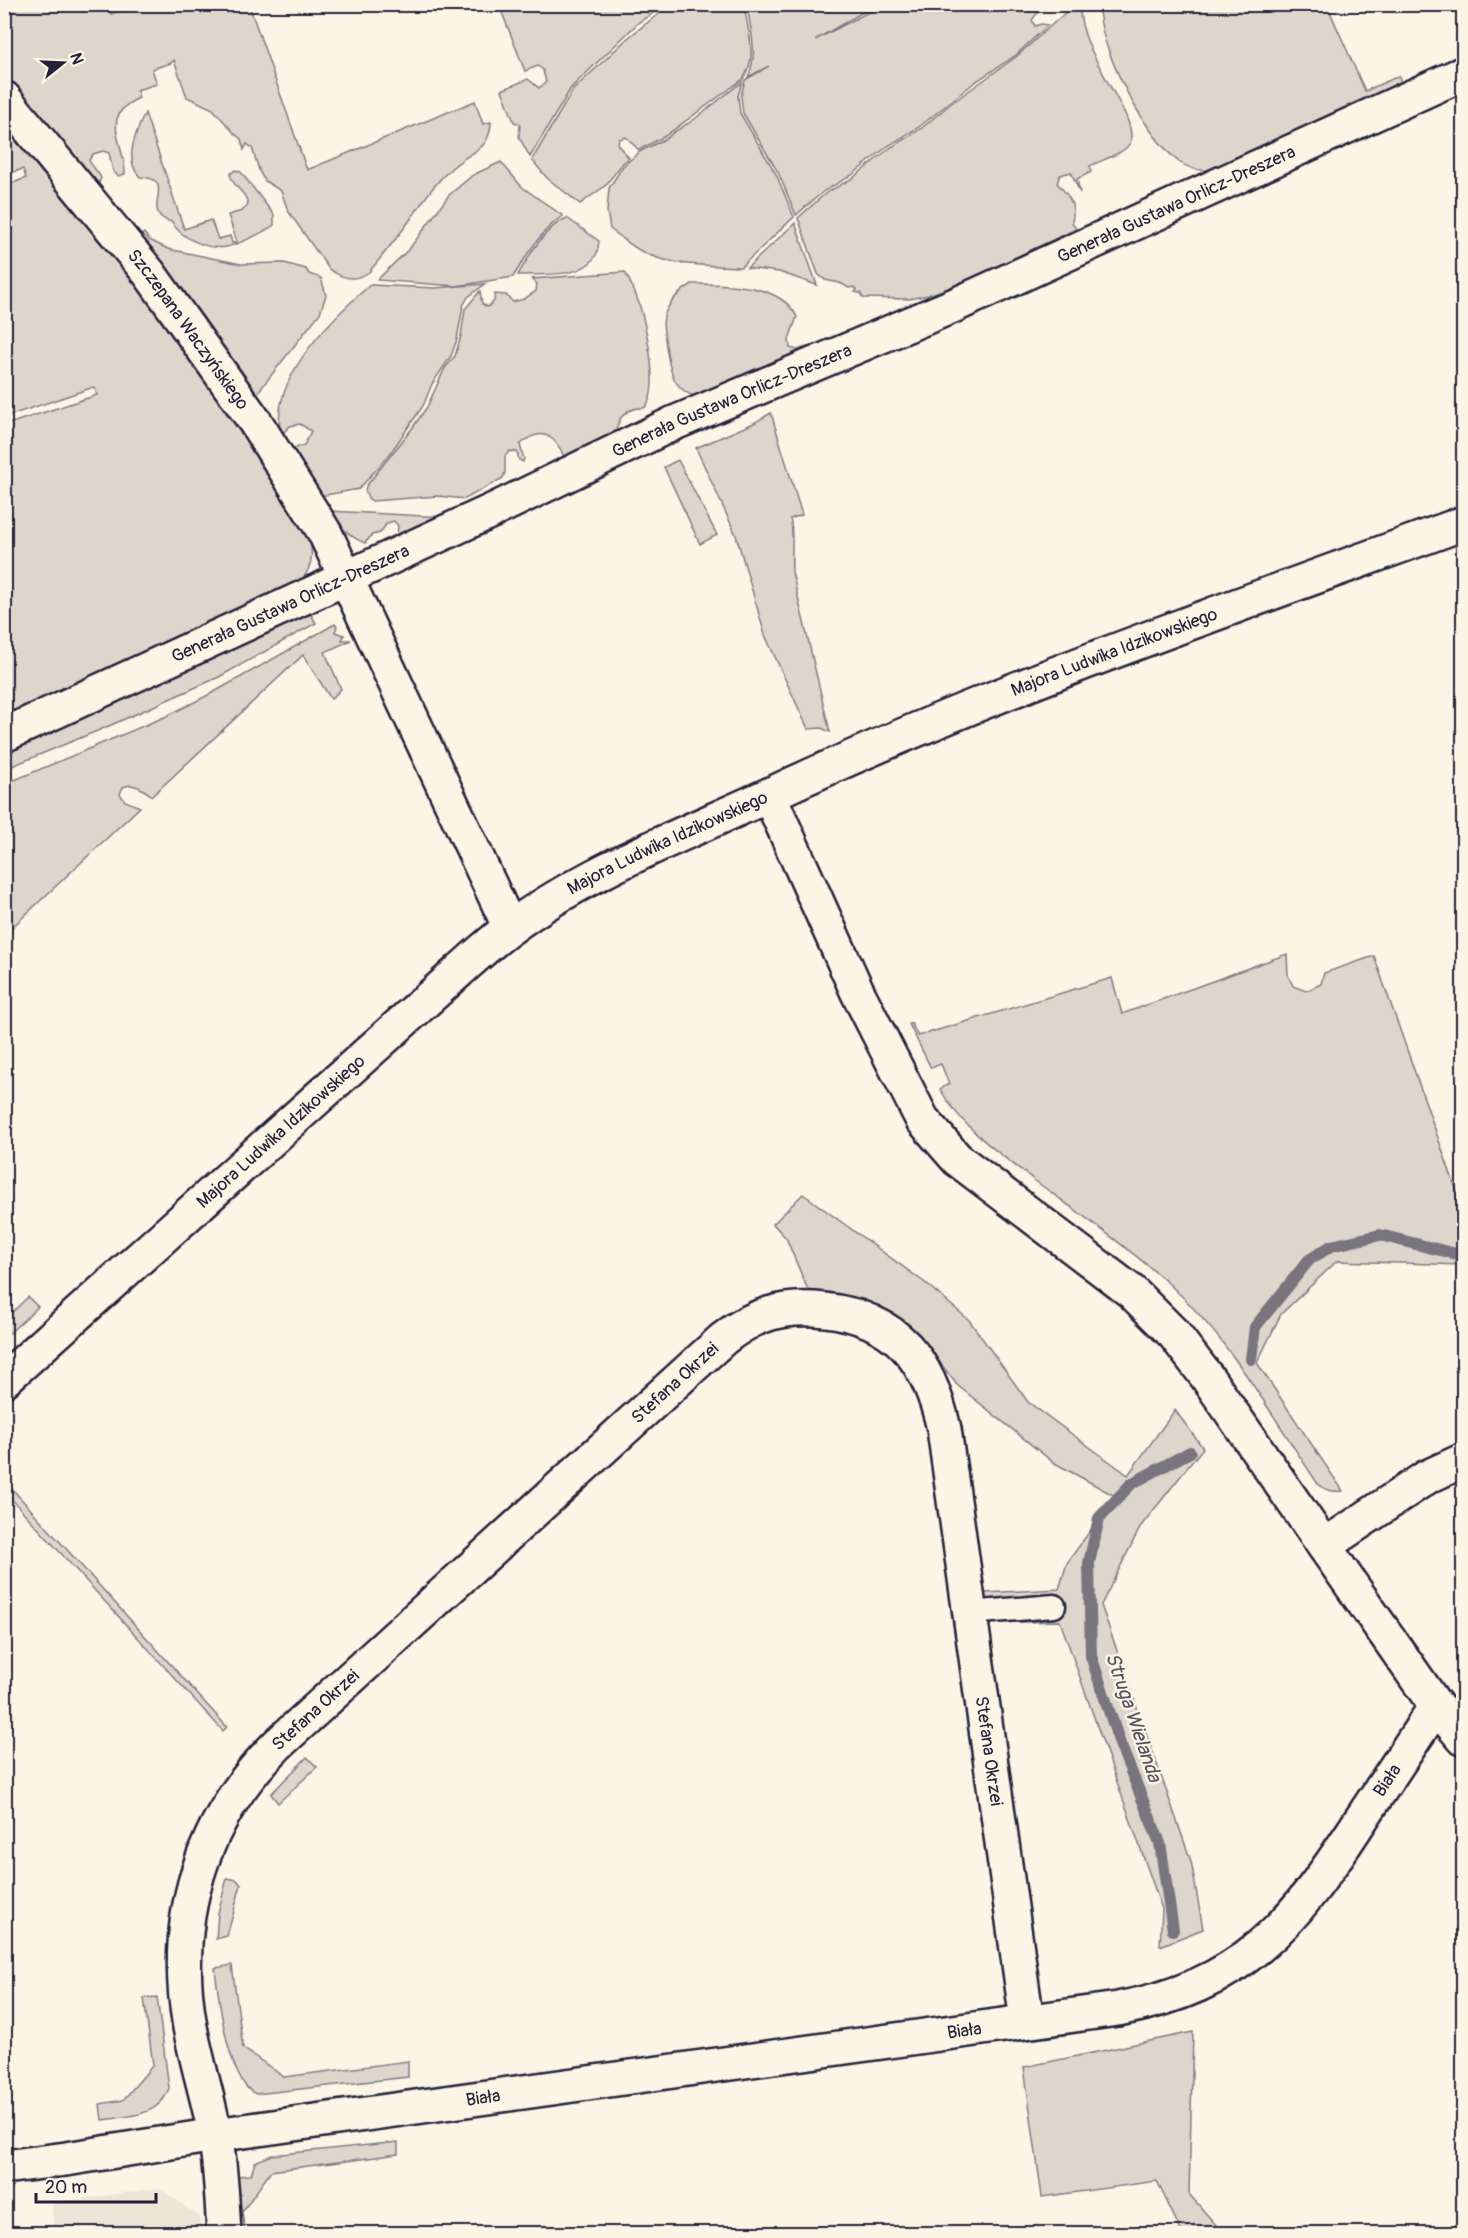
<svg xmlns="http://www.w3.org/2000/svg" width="1468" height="2238" viewBox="0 0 1468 2238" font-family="Pangolin,sans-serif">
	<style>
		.built { fill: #ece5d8 }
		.green { fill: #dcd6cc; stroke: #7f7c84; stroke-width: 1.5 }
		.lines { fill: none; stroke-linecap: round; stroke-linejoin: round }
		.stream { stroke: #78757e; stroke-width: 12 }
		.lane-casing { stroke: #22223b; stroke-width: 27 }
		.street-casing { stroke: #22223b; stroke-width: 38 }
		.lane { stroke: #fcf5e5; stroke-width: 22 }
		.street { stroke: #fcf5e5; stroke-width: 33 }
		.labels { text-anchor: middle; stroke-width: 5; stroke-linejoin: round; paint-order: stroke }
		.street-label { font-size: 18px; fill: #22223b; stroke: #fcf5e5 }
		.water-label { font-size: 20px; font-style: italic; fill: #545362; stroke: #fcf5e5 }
	</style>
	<rect width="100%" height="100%" fill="#fcf5e5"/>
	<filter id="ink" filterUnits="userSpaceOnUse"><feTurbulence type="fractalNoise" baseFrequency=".0167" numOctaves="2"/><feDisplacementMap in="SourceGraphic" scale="12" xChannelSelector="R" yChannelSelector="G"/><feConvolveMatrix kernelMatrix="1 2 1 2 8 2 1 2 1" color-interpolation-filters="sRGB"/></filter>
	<g filter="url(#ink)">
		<!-- built -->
		<polygon class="built" points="159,2188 199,2216 201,2233 54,2233 52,2203"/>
		<!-- green -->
		<g class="green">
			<path d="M1075,4L1080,5C1078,40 1112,85 1126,116C1129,123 1133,136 1130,143C1124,154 1101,160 1090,166L1091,172L1077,179L1080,193L1071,172L1060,175L1057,183C1069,196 1076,204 1072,222L1076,229L957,285L928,295L909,299L863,298L860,293L855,292L857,290L854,287L849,288L840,283L825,280L818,274L798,218L826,193L853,178L890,148L922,128L949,105L1016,57Z"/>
			<path d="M4,5H108L111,14L139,5H249L307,170L475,101L483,124L491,122C490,150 473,150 454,166C435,182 424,200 410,220C397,238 383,255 369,272C356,281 342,279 329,269L288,211L281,191L265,181L260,173L252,148L247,144L244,150L241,139L235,134L213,109L187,97L174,60L171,63L152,69L157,84L137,90L139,98C98,116 125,143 125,174L118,176L113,171L109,153L103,151L93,154L89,160C92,167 98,171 101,178L97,187L5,75Z"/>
			<polygon points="499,5 666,5 639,22 571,88 530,157 519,137 520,124 514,122 502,90 528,79 539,88 546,82 543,70 538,66 525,71"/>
			<path d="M670,5H744C747,29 759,56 743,79L665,136L639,150L626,137L619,139L618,145L629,158L622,164L605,186L580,204L547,178L532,160L573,90L629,37Z"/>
			<path d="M1008,5L1041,8L1032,20L1035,26L1041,24L1048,25L1015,56L975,82L919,127L888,146L852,175L824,191L796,215L778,172L743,113L741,96L745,80L769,66L748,77C759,53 750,29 747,5H875L815,40L882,5Z"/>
			<path d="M1098,5H1327L1365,91L1399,76L1401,83L1397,87L1209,170C1199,171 1188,168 1179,162C1149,137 1121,86 1108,49C1102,35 1100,20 1098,5Z"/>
			<path d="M742,82L738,96L740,113L776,174L794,217L741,267C709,265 670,267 641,251C630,245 620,236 610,229L607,211L609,188L623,166L641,151L667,138L674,132L692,121Z"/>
			<path d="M145,113L184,229L211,220L218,239L230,236L232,243L237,242L228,215L242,211L248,205C247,192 232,187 230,174L236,170L241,172L274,215V225C265,232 237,245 226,247C208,250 180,238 172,222C136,213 181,178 140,177C123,159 136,132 145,113Z"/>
			<path d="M4,123L153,305L201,368L307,534C314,551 313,564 303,579L178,639L14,710L4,708L5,425L97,395L94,387L5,417V186L26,178L23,169L5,175V157L11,148L5,143Z"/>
			<path d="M501,162L522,187L563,216C541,230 527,255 513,277L456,286L377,280L410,248L449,195L473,175Z"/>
			<path d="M567,218L599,241C598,245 598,251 596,255C584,279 540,274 518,275C530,254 545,227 567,218Z"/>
			<polygon points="795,223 817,285 779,272 747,268"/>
			<polygon points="144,233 149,240 168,249 241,264 284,263 306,269 309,274 321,278 326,295 320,313 255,396 139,237"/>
			<path d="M625,272C629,280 634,289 637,298C645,319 662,393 644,408C628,407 619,415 616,431L619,433L565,459C556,436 541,425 520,445L524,459L523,462L519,460L517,452L510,451L505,456V472L503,478L465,499L438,496L372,501L368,498L365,489L367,485L411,430L427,407L445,368L455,356L461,336L465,309L480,291L482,304L488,307L494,301L495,294L506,295L513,302L524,299L536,291L537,284L532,279Z"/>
			<path d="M485,284L468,297L463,306L457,339L451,356L432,384L423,406L389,455L359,489L320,496L290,450L304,445L311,431L300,424L290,426L281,435C268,380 333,317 370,285L435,288Z"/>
			<path d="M692,284C725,284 781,283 797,317L789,339L790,348L797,350L807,347L808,351L701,398C670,392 669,365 665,339C664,330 661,320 666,311C671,300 682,290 692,284Z"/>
			<path d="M771,413L802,515L790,519C794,529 791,559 792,572L830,732L821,728L808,729L765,635L736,535L696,448L754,423Z"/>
			<polygon points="678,460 717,535 700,544 664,467"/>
			<path d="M329,511L443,517L394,539L397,534L398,526L394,521L387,523L380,533L372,535L365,543C348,536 339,526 329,511Z"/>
			<polygon points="310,613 316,623 219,677 102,729 5,769 4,750"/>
			<path d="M335,624L337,626L335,632L344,635L342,640H351L325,652L341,689L331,699L303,655L152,796C143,789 134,782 123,787L120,794L125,801L140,807L5,934V784L167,716L216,691Z"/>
			<path d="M1287,954L1288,975L1293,986L1306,991L1321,984L1324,973L1374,956L1463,1209V1265L1337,1261L1281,1314L1257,1363L1343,1491C1332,1492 1326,1491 1318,1484C1272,1416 1230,1339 1168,1283C1126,1246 1079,1213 1034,1180C999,1153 962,1128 940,1089L949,1084L941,1064L931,1068L909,1024L911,1023L918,1036L1112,978L1122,1014Z"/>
			<polygon points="803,1194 924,1282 969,1320 1028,1402 1128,1475 1175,1410 1203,1448 1141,1526 1101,1605 1191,1861 1203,1929 1160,1946 1162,1909 1060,1621 988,1623 985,1593 1059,1589 1067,1563 1115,1496 1053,1462 957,1385 921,1337 892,1313 863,1299 808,1290 786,1238 773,1224"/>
			<polygon points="28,1297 38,1307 5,1337 5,1319"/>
			<polygon points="5,1481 227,1727 223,1731 5,1492"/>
			<polygon points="307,1757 317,1767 278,1803 271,1794"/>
			<polygon points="227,1878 237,1880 241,1885 227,1936 216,1939 218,1913"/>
			<path d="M232,1965L243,2048L284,2077L408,2061V2077L256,2094C228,2084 218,1995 215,1968Z"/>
			<path d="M157,1997L169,2088C160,2117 127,2116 102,2120L100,2104L123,2100L153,2065L144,1998Z"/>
			<polygon points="1193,2032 1189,2194 1223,2233 1182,2233 1157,2181 1042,2197 1024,2067"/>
			<polygon points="398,2142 398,2154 271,2171 242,2212 245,2233 229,2233 236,2176 251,2175 255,2162 272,2155"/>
		</g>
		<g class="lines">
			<!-- stream -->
			<g class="stream">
				<polyline points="1251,1359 1255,1327 1309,1260 1331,1246 1380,1235 1464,1256"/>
				<polyline points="1173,1930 1160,1843 1120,1744 1091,1656 1089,1563 1099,1518 1131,1484 1190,1452"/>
			</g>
			<defs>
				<polyline id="lane" points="969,1613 1054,1606"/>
				<g id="street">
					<path id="s1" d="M4,98L149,273L256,423L325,533L510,928"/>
					<path id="s2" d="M4,735L496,509L672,424L955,305L1464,73"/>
					<polyline points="769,795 858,993 922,1119 957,1159 1132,1292 1174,1334 1207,1377 1324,1546"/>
					<path id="s3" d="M4,1380L459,971C476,956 492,941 510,928C589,870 683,835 771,794C996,689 1231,608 1464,523"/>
					<polyline points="1464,1460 1427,1477 1324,1546 1436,1706 1464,1739"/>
					<path id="s4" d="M4,2167L66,2159L215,2135L1118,2009C1243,1986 1292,1925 1358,1824C1384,1785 1410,1745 1436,1706"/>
					<path id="s5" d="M224,2234C222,2200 221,2167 215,2134C208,2098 197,2063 190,2027C171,1919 200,1821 278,1744L723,1339C754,1314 785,1305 825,1310C898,1318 929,1361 944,1429L1027,2021"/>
				</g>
			</defs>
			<!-- lane casing -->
			<use href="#lane" class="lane-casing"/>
			<!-- street casing -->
			<use href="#street" class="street-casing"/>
			<!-- lane -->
			<use href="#lane" class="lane"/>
			<!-- street -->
			<use href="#street" class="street"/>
		</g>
	</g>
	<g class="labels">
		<!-- street labels -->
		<g class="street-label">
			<text dy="6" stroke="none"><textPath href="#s2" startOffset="1287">Generała Gustawa Orlicz-Dreszera</textPath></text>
			<text dy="6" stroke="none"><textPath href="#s1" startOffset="296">Szczepana Waczyńskiego</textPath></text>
			<text dy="6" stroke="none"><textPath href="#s2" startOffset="801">Generała Gustawa Orlicz-Dreszera</textPath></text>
			<text dy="6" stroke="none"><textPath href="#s2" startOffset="315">Generała Gustawa Orlicz-Dreszera</textPath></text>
			<text dy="6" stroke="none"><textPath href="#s3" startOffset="1344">Majora Ludwika Idzikowskiego</textPath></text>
			<text dy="6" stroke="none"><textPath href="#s3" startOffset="858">Majora Ludwika Idzikowskiego</textPath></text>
			<text dy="6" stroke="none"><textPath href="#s3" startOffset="372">Majora Ludwika Idzikowskiego</textPath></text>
			<text dy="6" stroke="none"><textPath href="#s5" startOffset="1056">Stefana Okrzei</textPath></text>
			<text dy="6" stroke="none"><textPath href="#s5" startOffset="570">Stefana Okrzei</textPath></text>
			<text dy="6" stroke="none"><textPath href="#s5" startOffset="1738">Stefana Okrzei</textPath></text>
			<text dy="6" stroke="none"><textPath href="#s4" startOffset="1492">Biała</textPath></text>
			<text dy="6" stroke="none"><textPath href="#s4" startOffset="970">Biała</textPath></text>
			<text dy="6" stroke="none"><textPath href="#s4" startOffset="484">Biała</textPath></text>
		</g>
		<!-- water labels -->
		<g class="water-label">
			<text transform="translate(1134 1717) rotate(71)" y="7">Struga Wielanda</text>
		</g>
	</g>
	<!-- margin -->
	<rect width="1468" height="2238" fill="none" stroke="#fcf5e5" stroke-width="24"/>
	<rect x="12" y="12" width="1444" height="2214" fill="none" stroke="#22223b" stroke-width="2" filter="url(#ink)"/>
	<!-- north arrow -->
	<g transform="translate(63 63) rotate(72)" stroke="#fcf5e5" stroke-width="4.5" paint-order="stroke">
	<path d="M0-4.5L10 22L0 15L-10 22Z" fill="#22223b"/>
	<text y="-9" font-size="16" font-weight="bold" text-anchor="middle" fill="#22223b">N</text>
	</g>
	<!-- scale -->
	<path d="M36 2193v9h120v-9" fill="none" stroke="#22223b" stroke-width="3"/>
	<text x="45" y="2193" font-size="18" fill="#22223b" stroke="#fcf5e5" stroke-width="4.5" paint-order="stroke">20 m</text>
</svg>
